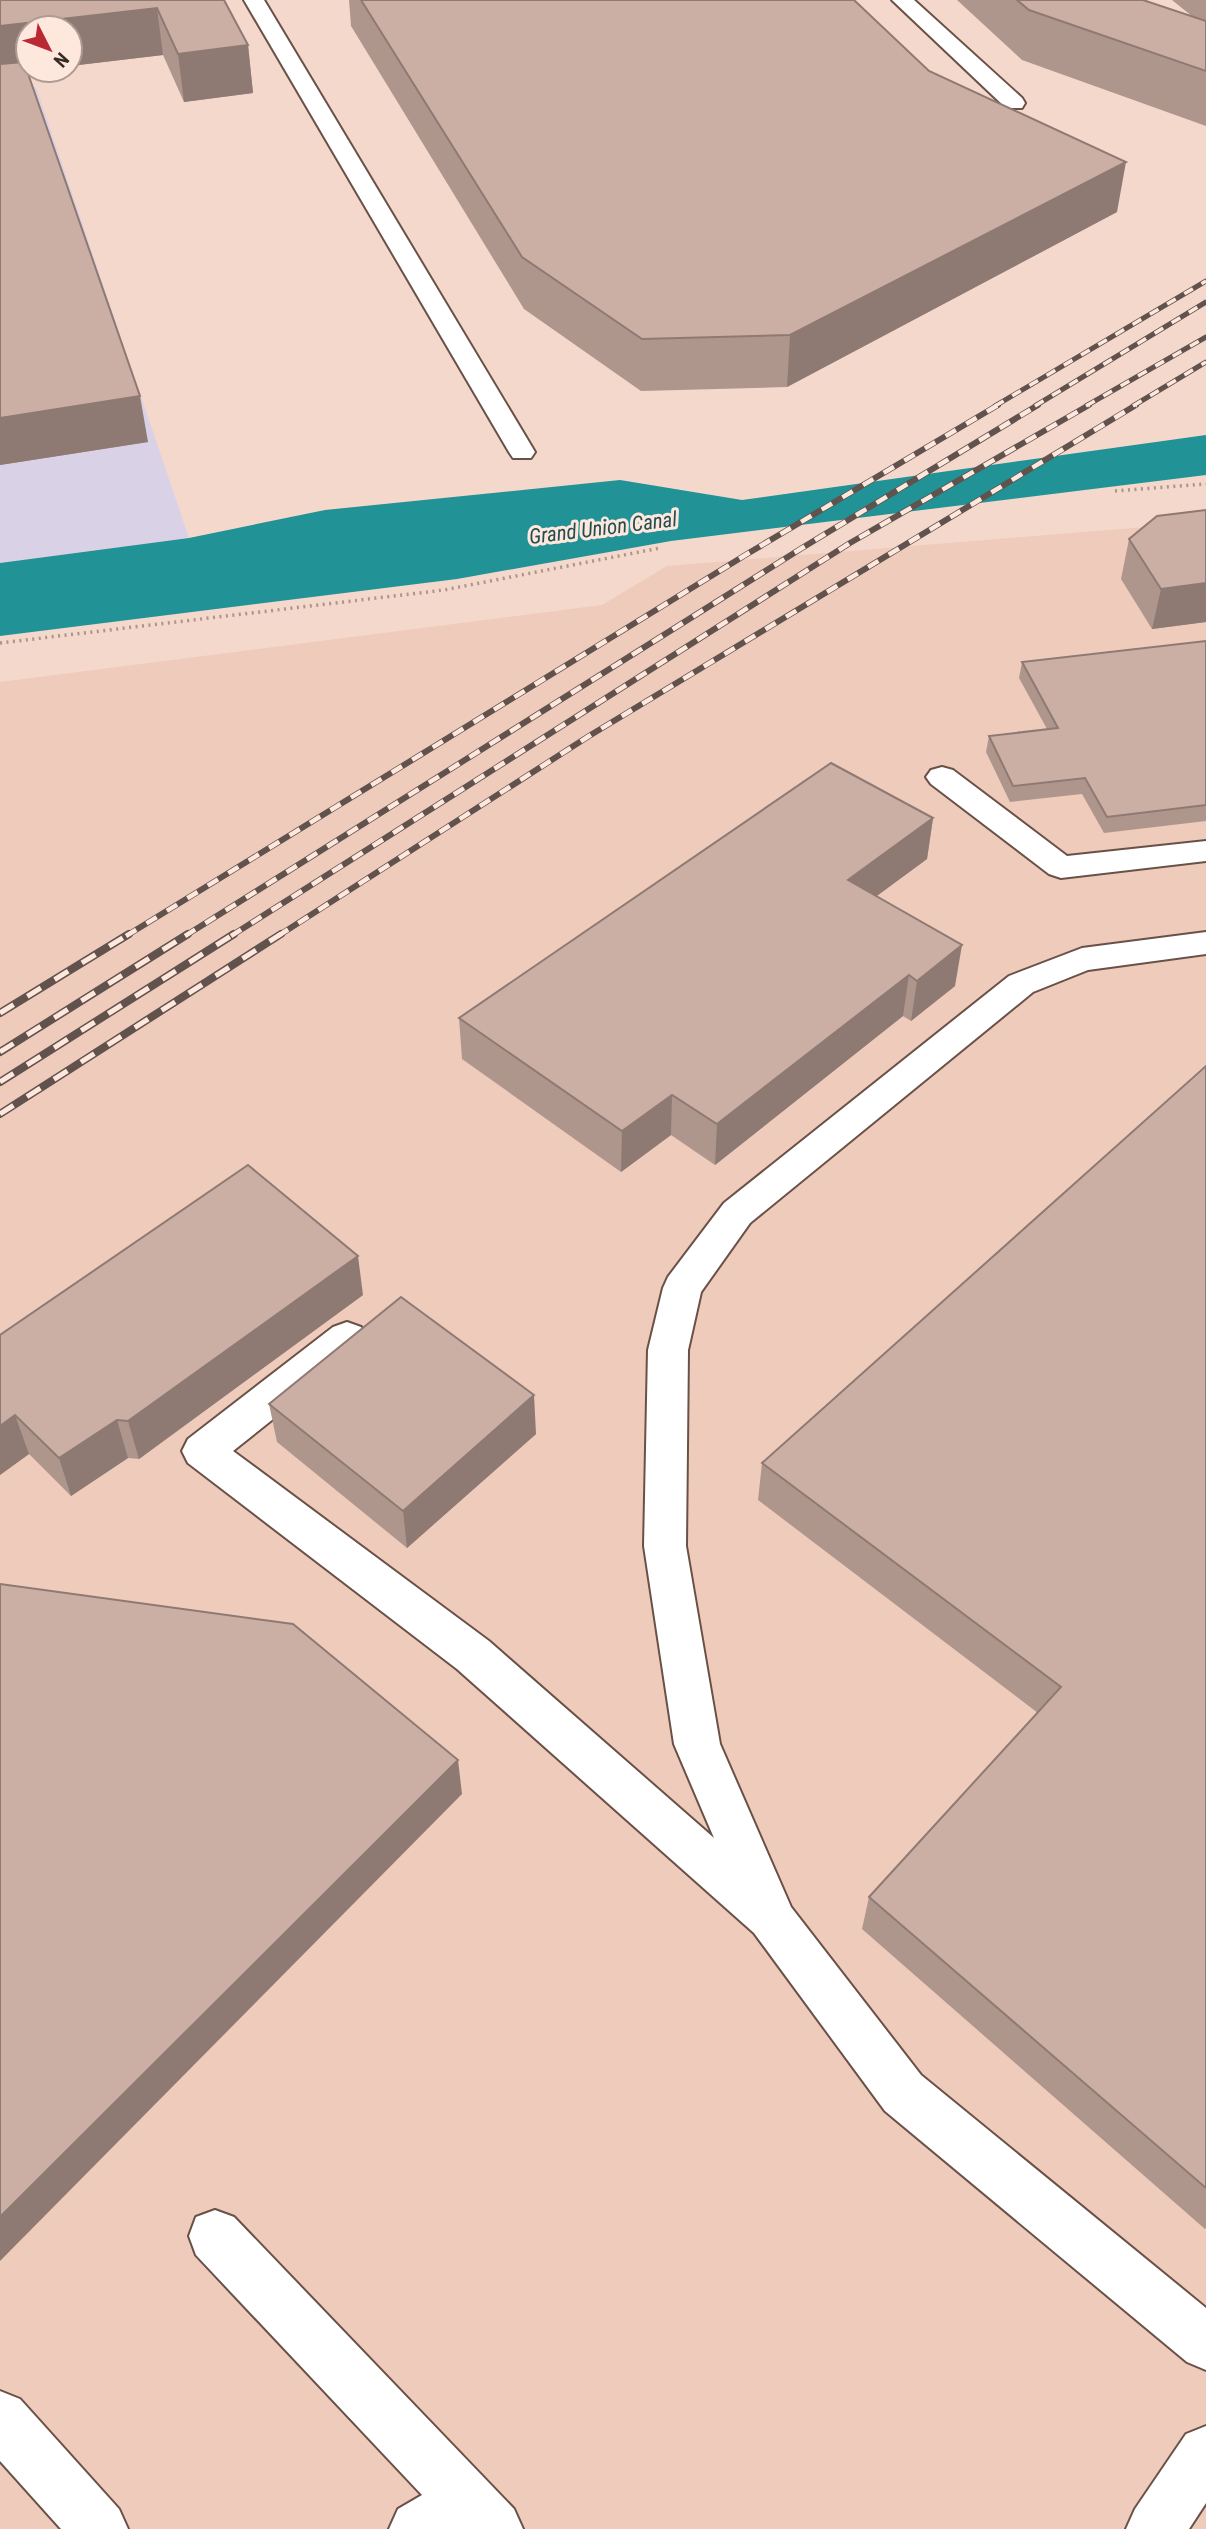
<svg xmlns="http://www.w3.org/2000/svg" width="1206" height="2529" viewBox="0 0 1206 2529" font-family="'Roboto Condensed',sans-serif">
	<style>
		.commercial { fill: #d9d1e6 }
		.built { fill: #efcbbb }
		.water { fill: #219295 }
		.lines { fill: none; stroke-linecap: round; stroke-linejoin: round }
		.lane-casing { stroke: #695147; stroke-width: 4 }
		.street-casing { stroke: #695147; stroke-width: 4 }
		.path { stroke: #aa948c; stroke-width: 3.5; stroke-dasharray: 2 4.5; stroke-linecap: butt }
		.lane { fill: #fff; fill-rule: evenodd }
		.street { fill: #fff; fill-rule: evenodd }
		.rail-far2-casing { stroke: #61524d; stroke-width: 5 }
		.rail-far1-casing { stroke: #61524d; stroke-width: 6 }
		.rail-casing { stroke: #61524d; stroke-width: 8 }
		.rail-far2 { stroke: #fee7dd; stroke-width: 3.5; stroke-dasharray: 10; stroke-linecap: butt }
		.rail-far1 { stroke: #fee7dd; stroke-width: 4.5; stroke-dasharray: 12; stroke-linecap: butt }
		.rail { stroke: #fee7dd; stroke-width: 5; stroke-dasharray: 16; stroke-linecap: butt }
		.wall { fill: #af968d }
		.shaded-wall { fill: #8e7a73 }
		.building { fill: #cbafa4; stroke: #8e7a73; stroke-width: 2 }
		.labels { text-anchor: middle; stroke-width: 6; stroke-linejoin: round; paint-order: stroke }
		.far-water-label { font-size: 21px; font-style: italic; fill: #214f50; stroke: #fee7dd }
	</style>
	<rect width="100%" height="100%" fill="#f5d8cc"/>
	<!-- commercial -->
	<polygon class="commercial" points="36,87 189,538 0,563 0,92"/>
	<!-- built -->
	<polygon class="built" points="1206,522 1206,2529 0,2529 0,682 602,605 667,566"/>
	<!-- water -->
	<polygon class="water" points="1206,435 1206,475 671,541 457,579 0,636 0,563 189,538 325,510 620,480 742,500"/>
	<g class="lines">
		<defs>
			<g id="lane">
				<polygon points="244,0 264,0 535,452 531,458 513,458 509,452"/>
				<polygon points="942,767 953,770 1067,856 1206,841 1206,861 1061,878 1049,874 931,784 926,777 931,770"/>
				<polygon points="1206,932 1206,954 1088,970 1033,992 750,1223 701,1292 688,1350 686,1546 720,1744 791,1907 921,2075 1206,2308 1206,2370 1187,2362 885,2111 754,1933 457,1669 188,1463 182,1451 188,1439 333,1327 347,1322 361,1327 367,1338 361,1349 233,1451 489,1641 714,1838 674,1744 644,1546 648,1350 663,1288 668,1277 724,1203 1009,976 1082,948"/>
				<polygon points="215,2210 234,2217 514,2509 523,2529 389,2529 398,2509 422,2495 196,2255 189,2236 196,2217"/>
				<polygon points="0,2391 20,2399 119,2509 128,2529 61,2529 0,2461"/>
			</g>
			<g id="street">
				<polygon points="892,0 914,0 1022,98 1025,103 1022,108 1006,108"/>
				<polygon points="1206,2426 1206,2503 1189,2529 1126,2529 1135,2509 1186,2434"/>
			</g>
		</defs>
		<!-- lane casing -->
		<use href="#lane" class="lane-casing"/>
		<!-- street casing -->
		<use href="#street" class="street-casing"/>
		<!-- path -->
		<g class="path">
			<polyline points="1115,491 1206,484"/>
			<polyline points="0,643 444,590 660,548"/>
		</g>
		<!-- lane -->
		<use href="#lane" class="lane"/>
		<!-- street -->
		<use href="#street" class="street"/>
		<defs>
			<g id="rail-far2">
				<polyline points="995,406 1206,281"/>
				<polyline points="1035,406 1206,302"/>
				<polyline points="1086,406 1206,337"/>
				<polyline points="1133,406 1206,362"/>
			</g>
			<g id="rail-far1">
				<polyline points="126,936 747,554 998,405"/>
				<polyline points="185,936 802,548 1038,405"/>
				<polyline points="231,936 850,543 1089,405"/>
				<polyline points="278,936 589,736 1136,405"/>
			</g>
			<g id="rail">
				<polyline points="0,1013 129,934"/>
				<polyline points="0,1052 188,934"/>
				<polyline points="0,1082 234,934"/>
				<polyline points="0,1114 281,934"/>
			</g>
		</defs>
		<!-- rail-far2 casing -->
		<use href="#rail-far2" class="rail-far2-casing"/>
		<!-- rail-far1 casing -->
		<use href="#rail-far1" class="rail-far1-casing"/>
		<!-- rail casing -->
		<use href="#rail" class="rail-casing"/>
		<!-- rail-far2 -->
		<use href="#rail-far2" class="rail-far2"/>
		<!-- rail-far1 -->
		<use href="#rail-far1" class="rail-far1"/>
		<!-- rail -->
		<use href="#rail" class="rail"/>
	</g>
	<!-- wall -->
	<g class="wall">
		<polygon points="0,0 224,0 248,45 253,93 184,102 163,55 70,66 70,28 28,70 41,70 27,72 148,442 0,465"/>
		<polygon points="349,0 854,0 929,71 1117,212 787,387 641,391 524,309 351,26"/>
		<polygon points="957,0 1143,0 1193,17 1172,0 1206,0 1206,126 1022,60"/>
		<polygon points="1206,510 1206,622 1152,629 1121,579 1129,539"/>
		<polygon points="1206,641 1206,821 1104,833 1082,794 1010,802 986,752 989,736 1047,729 1019,678 1022,662"/>
		<polygon points="933,818 927,859 876,896 955,986 911,1021 903,1016 715,1165 671,1135 621,1172 462,1059 459,1018"/>
		<polygon points="1206,1066 1206,2228 1205,2229 862,1929 869,1897 1038,1713 758,1500 762,1463"/>
		<polygon points="363,1295 139,1459 128,1458 71,1496 29,1454 0,1475 0,1335"/>
		<polygon points="269,1404 536,1434 407,1548 277,1442"/>
	</g>
	<!-- shaded-wall -->
	<g class="shaded-wall">
		<polygon points="157,8 163,55 70,66 70,28 28,28 28,70 41,70 0,75 0,26"/>
		<polygon points="248,45 253,93 184,102 178,54"/>
		<polygon points="1126,162 1117,212 787,387 790,335"/>
		<polygon points="140,396 148,442 0,465 0,418"/>
		<polygon points="1206,583 1206,622 1152,629 1161,589"/>
		<polygon points="933,818 927,859 843,921 848,880"/>
		<polygon points="962,945 955,986 911,1021 917,981"/>
		<polygon points="909,975 903,1016 715,1165 717,1124"/>
		<polygon points="672,1095 671,1135 621,1172 622,1131"/>
		<polygon points="358,1256 363,1295 139,1459 128,1421"/>
		<polygon points="534,1395 536,1434 407,1548 403,1511"/>
		<polygon points="15,1415 29,1454 0,1475 0,1426"/>
		<polygon points="117,1420 128,1458 71,1496 59,1458"/>
		<polygon points="458,1760 462,1794 0,2261 0,2217"/>
	</g>
	<!-- building -->
	<g class="building">
		<polygon points="0,0 224,0 248,45 178,54 157,8 0,26"/>
		<polygon points="361,0 854,0 929,71 1126,162 790,335 642,339 522,257"/>
		<polygon points="1017,0 1143,0 1206,21 1206,71 1029,10"/>
		<polygon points="24,62 140,396 0,418 0,64"/>
		<polygon points="1206,510 1206,583 1161,589 1129,539 1157,516"/>
		<polygon points="1206,641 1206,805 1107,817 1085,778 1013,786 989,736 1058,728 1022,662"/>
		<polygon points="831,763 933,818 848,880 962,945 917,981 909,975 717,1124 672,1095 622,1131 459,1018"/>
		<polygon points="1206,1066 1206,2188 869,1897 1061,1687 762,1463"/>
		<polygon points="248,1165 358,1256 128,1421 117,1420 59,1458 15,1415 0,1426 0,1335"/>
		<polygon points="401,1297 534,1395 403,1511 269,1404"/>
		<polygon points="0,1584 293,1624 458,1760 0,2217"/>
	</g>
	<g class="labels">
		<!-- far-water labels -->
		<g class="far-water-label">
			<text transform="translate(603 528) rotate(-7)" y="7">Grand Union Canal</text>
		</g>
	</g>
	<!-- north arrow -->
	<g transform="translate(49 49) rotate(132)"><circle r="33" fill="#fee7dd" stroke="#ae9c94" stroke-width="2"/>
	<path d="M0-5L12 26L0 18L-12 26Z" fill="#ba2933"/>
	<text y="-10" font-size="19" font-weight="bold" text-anchor="middle" fill="#362b27">N</text>
	</g>
</svg>
